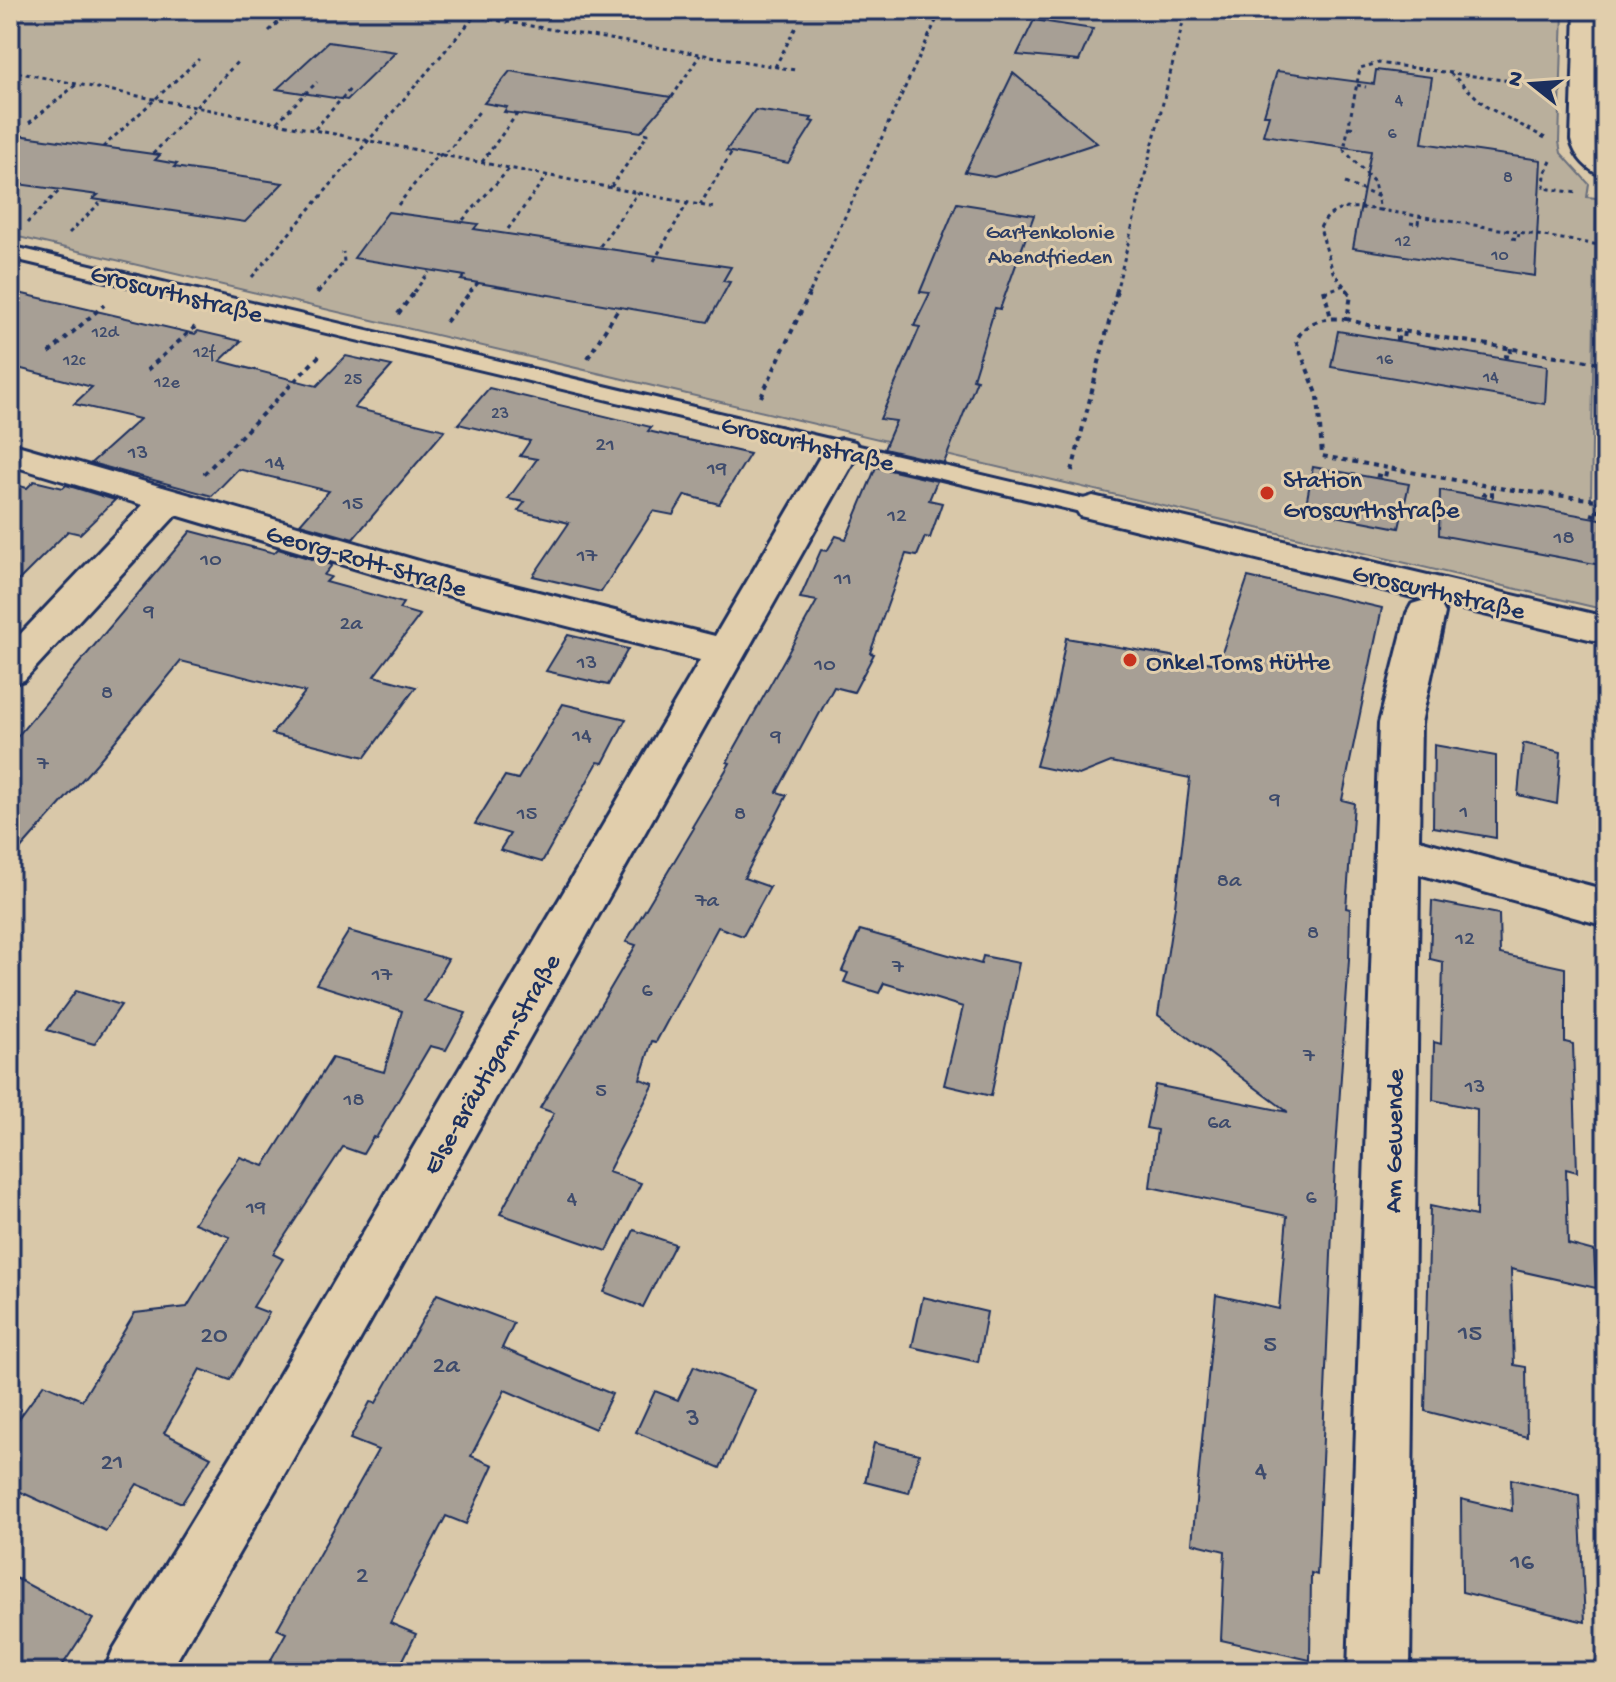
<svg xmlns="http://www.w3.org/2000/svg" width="1616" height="1682" viewBox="0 0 1616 1682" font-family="'Gochi Hand',sans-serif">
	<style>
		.green { fill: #b9af9c; stroke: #6a6f7d; stroke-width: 2 }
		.building { fill: #a79f95; stroke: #1b2f5e; stroke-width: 2 }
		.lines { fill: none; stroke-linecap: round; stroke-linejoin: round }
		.lane-casing { stroke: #1b2f5e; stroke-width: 6 }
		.street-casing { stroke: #1b2f5e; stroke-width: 6 }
		.path-far1 { stroke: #1b2f5e; stroke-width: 3; stroke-dasharray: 4 4; stroke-linecap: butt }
		.path { stroke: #1b2f5e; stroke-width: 4; stroke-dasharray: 5 5; stroke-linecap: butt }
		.lane { fill: #e1ceac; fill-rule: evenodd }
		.street { fill: #e1ceac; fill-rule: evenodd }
		.poi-dot { fill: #c8321e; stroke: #e1ceac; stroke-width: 3 }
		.labels { text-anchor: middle; stroke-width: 6; stroke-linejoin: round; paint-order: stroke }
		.far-number-label { font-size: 18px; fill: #3e4b6c }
		.far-park-label { font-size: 22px; fill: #2b3c64; stroke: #e1ceac }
		.number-label { font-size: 22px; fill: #3e4b6c }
		.street-label { font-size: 26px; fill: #1b2f5e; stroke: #e1ceac }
		.poi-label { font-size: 26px; fill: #1b2f5e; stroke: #e1ceac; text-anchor: start }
		.near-number-label { font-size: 26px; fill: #3e4b6c }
	</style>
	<rect width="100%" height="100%" fill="#d9c8a9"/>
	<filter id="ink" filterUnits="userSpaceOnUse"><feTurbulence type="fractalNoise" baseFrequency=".0125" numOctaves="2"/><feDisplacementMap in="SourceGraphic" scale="16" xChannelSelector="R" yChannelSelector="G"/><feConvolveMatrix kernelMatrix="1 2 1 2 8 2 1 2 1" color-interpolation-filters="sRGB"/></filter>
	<g filter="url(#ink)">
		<!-- green -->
		<polygon class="green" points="10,10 1563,10 1559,142 1561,153 1589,184 1587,197 1596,198 1591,501 1606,504 1606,610 10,235"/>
		<!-- building -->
		<g class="building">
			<polygon points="1034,20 1093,29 1079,61 1017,55"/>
			<polygon points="328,42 396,52 347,100 277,89"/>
			<polygon points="1376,70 1432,77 1422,143 1541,160 1535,276 1353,248 1371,151 1263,135 1269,115 1264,115 1277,71 1374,84"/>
			<polygon points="510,71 640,92 671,97 641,132 504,112 507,107 484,103"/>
			<polygon points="1013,73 1097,143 994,177 965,172"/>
			<polygon points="755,110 812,118 810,121 814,122 788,163 726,151"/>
			<polygon points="10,134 160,155 155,160 177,164 174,167 283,183 245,222 93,199 98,195 10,183"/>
			<polygon points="957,203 1034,215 1000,309 995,308 973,379 977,380 944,463 884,449 896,421 880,419 920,327 914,326 930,293 920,292"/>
			<polygon points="388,212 478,224 474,229 731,267 723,281 730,282 708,322 461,280 465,276 354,258"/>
			<polygon points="10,291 195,334 198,331 241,341 220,361 317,386 346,356 392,366 354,408 445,430 353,539 300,524 329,491 238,469 212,496 91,463 140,419 74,404 92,387 10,366"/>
			<polygon points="1338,331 1547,366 1545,404 1331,367"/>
			<polygon points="489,388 651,427 648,431 750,454 719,504 685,495 673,515 653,511 601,592 533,576 569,523 518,511 525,502 508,499 537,459 520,456 530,441 458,424"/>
			<polygon points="876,467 937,481 929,500 942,503 930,538 925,537 917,556 906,554 870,653 874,654 854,692 834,687 777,792 787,795 744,878 770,887 743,936 718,927 656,1042 652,1041 640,1079 654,1084 608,1172 641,1183 607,1251 500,1214 554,1113 540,1108 636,945 626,942 694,828 692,827 730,763 727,762 817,601 800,598 821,550 827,551 836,536 846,539"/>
			<polygon points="1313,467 1409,484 1399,528 1305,510"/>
			<polygon points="34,481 63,488 66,485 115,500 80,534 68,531 10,589 10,483 27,488"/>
			<polygon points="1440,490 1606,520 1606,566 1439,535"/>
			<polygon points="191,531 274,553 278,549 332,565 324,575 331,577 326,582 403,603 399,609 420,615 374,676 416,687 365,757 272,734 305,692 181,661 97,763 10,861 10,745"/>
			<polygon points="1248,577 1382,608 1342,800 1354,803 1346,908 1350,909 1349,960 1335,1163 1317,1575 1311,1573 1310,1660 1221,1640 1225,1551 1192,1543 1216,1295 1279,1309 1287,1216 1150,1187 1157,1130 1146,1128 1155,1085 1288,1112 1158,1015 1175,906 1190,778 1111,762 1079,775 1036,766 1055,698 1066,638 1218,664"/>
			<polygon points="568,635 628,649 608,685 546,671"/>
			<polygon points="563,704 626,719 603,763 598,762 542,862 500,850 510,834 475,824 505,776 518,779"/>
			<polygon points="1523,743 1561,752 1557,804 1518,795"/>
			<polygon points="1434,745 1496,756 1496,838 1433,827"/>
			<polygon points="1432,901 1499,914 1500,954 1565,968 1565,1042 1573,1044 1577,1172 1566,1169 1568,1244 1594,1251 1596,1288 1511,1269 1514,1365 1526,1367 1527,1437 1425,1411 1430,1206 1476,1216 1477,1109 1433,1100 1434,1042 1441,1044 1443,962 1430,959"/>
			<polygon points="860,930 981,964 983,956 1019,963 991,1096 944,1085 963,1007 884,983 879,993 844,982 848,973 842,971"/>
			<polygon points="349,931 448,959 424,1001 466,1013 446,1050 430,1046 376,1138 373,1137 363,1154 343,1147 273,1254 283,1259 253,1307 269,1313 230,1380 200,1369 164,1433 211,1457 182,1503 137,1484 106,1531 10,1487 10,1431 44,1384 82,1400 135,1313 187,1307 230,1237 194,1223 240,1157 264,1166 332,1058 384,1072 402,1011 316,984"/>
			<polygon points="76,991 121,1005 94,1044 47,1030"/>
			<polygon points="634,1230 675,1244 643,1307 604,1292"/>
			<polygon points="437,1294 514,1323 502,1348 612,1394 595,1429 505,1390 471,1456 493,1465 466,1524 446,1516 390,1623 416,1634 397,1672 264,1672 286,1633 277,1629 378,1450 350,1439 370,1402 376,1403"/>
			<polygon points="923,1297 987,1312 978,1362 912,1347"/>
			<polygon points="694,1366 755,1390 720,1468 636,1432 655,1391 678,1400"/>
			<polygon points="874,1443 919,1454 909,1493 865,1482"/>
			<polygon points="1511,1479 1579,1495 1585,1622 1462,1592 1461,1499 1512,1511"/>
			<polygon points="10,1575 93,1619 58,1672 10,1672"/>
		</g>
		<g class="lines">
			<defs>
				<polygon id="lane" points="10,246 1093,501 1101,503 1105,508 1101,513 1093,515 10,258"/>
				<g id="street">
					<path d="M1575,10H1601L1599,140L1606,152V177C1588,172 1575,157 1571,140Z"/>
					<polygon points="842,439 855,442 860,450 280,1482 170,1672 104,1672 113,1650 240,1442 700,660 431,591 176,515 24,680 10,684 10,645 143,505 10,465 10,443 450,570 715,636 824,450 829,442"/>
					<polygon points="1093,496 1606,617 1606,643 1433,602 1440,604 1445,613 1421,723 1419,840 1606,890 1606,926 1419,874 1410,1672 1348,1672 1379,723 1407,613 1412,604 1425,600 1080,516 1075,508 1080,500"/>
				</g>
			</defs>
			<!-- lane casing -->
			<use href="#lane" class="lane-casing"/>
			<!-- street casing -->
			<use href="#street" class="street-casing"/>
			<!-- path-far1 -->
			<g class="path-far1">
				<polyline points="435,10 795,70"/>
				<polyline points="269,31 291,10"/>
				<polyline points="775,67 796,27"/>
				<polyline points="10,71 715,208"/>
				<polyline points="1450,73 1487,107 1547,139"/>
				<polyline points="1357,85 1366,87"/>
				<polyline points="1547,86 1378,63 1360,68 1344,150 1374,182 1380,210 1606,246"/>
				<polyline points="672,97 700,55"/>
				<polyline points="277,122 317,82"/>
				<polyline points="29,123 77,84"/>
				<polyline points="1349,127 1357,128"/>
				<polyline points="315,129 352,87"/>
				<polyline points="103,147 199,59"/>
				<polyline points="153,154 238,61"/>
				<polyline points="1551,161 1545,174 1544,188 1577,193"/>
				<polyline points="482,162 517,114"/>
				<polyline points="1345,183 1379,197"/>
				<polyline points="611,187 648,134 641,132"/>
				<polyline points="398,205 435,158 450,149 481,109"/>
				<polyline points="700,205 732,152"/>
				<polyline points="463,220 510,168"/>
				<polyline points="27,223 60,190"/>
				<polyline points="1410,223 1418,224 1419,217"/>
				<polyline points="508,229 547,175"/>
				<polyline points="69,233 100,203"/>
				<polyline points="1512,238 1518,239 1519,232"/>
				<polyline points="600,246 638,193"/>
				<polyline points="654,261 688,202"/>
				<polyline points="252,277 480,10"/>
				<polyline points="318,292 344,262 343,252"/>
				<polyline points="414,292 429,272"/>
				<polyline points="470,292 478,283"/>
				<polyline points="810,292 941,10"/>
				<polyline points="1116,292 1186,10"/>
				<polyline points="1325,292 1344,285"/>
				<path d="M1349,292L1333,272L1320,228C1332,203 1356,207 1380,210"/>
			</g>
			<!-- path -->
			<g class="path">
				<polyline points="1324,290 1331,318"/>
				<polyline points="1347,290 1351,295 1347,319 1371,326 1606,364"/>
				<polyline points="317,293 319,290"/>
				<polyline points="398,314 416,290"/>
				<path d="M1347,319C1325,317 1306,320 1296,341L1318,396L1322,456L1505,489L1606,501"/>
				<polyline points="446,322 472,290"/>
				<polyline points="1395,338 1403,339 1404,331"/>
				<polyline points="49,353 104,305"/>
				<polyline points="1504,356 1510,357 1511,348"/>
				<polyline points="588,358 620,306"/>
				<polyline points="147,370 195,327"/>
				<polyline points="761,397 811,290"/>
				<polyline points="1072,471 1117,290"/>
				<polyline points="204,474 320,355"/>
				<polyline points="1376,475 1385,477 1387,468"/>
				<polyline points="1482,494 1492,496 1492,487"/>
				<polyline points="1591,514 1598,516 1598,500"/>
			</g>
			<!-- lane -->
			<use href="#lane" class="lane"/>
			<!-- street -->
			<use href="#street" class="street"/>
		</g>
	</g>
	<!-- markers -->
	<g class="poi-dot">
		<circle cx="1267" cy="493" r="8"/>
		<circle cx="1130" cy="660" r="8"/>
	</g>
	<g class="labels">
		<!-- far-number labels -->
		<g class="far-number-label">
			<text x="1399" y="105">4</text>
			<text x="1392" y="138">6</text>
			<text x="1508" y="182">8</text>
			<text x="1403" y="246">12</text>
			<text x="1500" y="260">10</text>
			<text x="105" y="337">12d</text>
			<text x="204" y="357">12f</text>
			<text x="1385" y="364">16</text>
			<text x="74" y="365">12c</text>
			<text x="1491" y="382">14</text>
			<text x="353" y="384">25</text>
			<text x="167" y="387">12e</text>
			<text x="500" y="418">23</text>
		</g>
		<!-- far-park labels -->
		<g class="far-park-label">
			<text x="1050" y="238">Gartenkolonie<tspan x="1050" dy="25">Abendfrieden</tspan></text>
		</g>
		<!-- number labels -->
		<g class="number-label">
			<text x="605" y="450">21</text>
			<text x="138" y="458">13</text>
			<text x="275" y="468">14</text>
			<text x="717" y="474">19</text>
			<text x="353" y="509">15</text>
			<text x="897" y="521">12</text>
			<text x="1564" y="543">18</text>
			<text x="587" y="561">17</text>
			<text x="211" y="565">10</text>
			<text x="843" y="584">11</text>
			<text x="149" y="617">9</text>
			<text x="351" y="629">2a</text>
			<text x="587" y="668">13</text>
			<text x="825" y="670">10</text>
			<text x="107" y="698">8</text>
			<text x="582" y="741">14</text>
			<text x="776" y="742">9</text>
			<text x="43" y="769">7</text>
			<text x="1275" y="805">9</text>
			<text x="1464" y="817">1</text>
			<text x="527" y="819">15</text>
			<text x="740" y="819">8</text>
			<text x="1229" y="886">8a</text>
			<text x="707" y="906">7a</text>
			<text x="1313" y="938">8</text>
			<text x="1465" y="944">12</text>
			<text x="898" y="972">7</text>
			<text x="382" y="980">17</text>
			<text x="647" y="996">6</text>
			<text x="1309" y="1061">7</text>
			<text x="1475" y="1092">13</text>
			<text x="601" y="1096">5</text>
			<text x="354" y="1105">18</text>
			<text x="1219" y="1128">6a</text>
			<text x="1311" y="1203">6</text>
			<text x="572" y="1204">4</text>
			<text x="256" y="1213">19</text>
		</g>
		<!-- street labels -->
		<g class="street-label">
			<text transform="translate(177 292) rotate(14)" y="9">Groscurthstraße</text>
			<text transform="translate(808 442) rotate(13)" y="9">Groscurthstraße</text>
			<text transform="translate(367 559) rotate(16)" y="9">Georg-Rott-Straße</text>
			<text transform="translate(1439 590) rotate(13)" y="9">Groscurthstraße</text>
			<text transform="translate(490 1063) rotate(-60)" y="9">Else-Bräutigam-Straße</text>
			<text transform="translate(1392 1141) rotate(-89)" y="9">Am Gewende</text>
		</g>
		<!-- poi labels -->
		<g class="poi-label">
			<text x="1283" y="487">Station<tspan x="1283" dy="30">Groscurthstraße</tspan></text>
			<text x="1146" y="669">Onkel Toms Hütte</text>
		</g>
		<!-- near-number labels -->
		<g class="near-number-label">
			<text x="1470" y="1340">15</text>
			<text x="214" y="1342">20</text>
			<text x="1270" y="1351">5</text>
			<text x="446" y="1372">2a</text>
			<text x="693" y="1425">3</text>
			<text x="112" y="1469">21</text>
			<text x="1261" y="1477">4</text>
			<text x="1522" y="1569">16</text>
			<text x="362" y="1582">2</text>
		</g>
	</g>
	<!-- margin -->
	<rect width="1616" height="1682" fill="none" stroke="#e1ceac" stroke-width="40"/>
	<rect x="20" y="20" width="1576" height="1642" fill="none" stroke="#1b2f5e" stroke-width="3" filter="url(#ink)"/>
	<!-- north arrow -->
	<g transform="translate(1532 84) rotate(287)" stroke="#e1ceac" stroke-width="6" paint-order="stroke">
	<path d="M0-6L14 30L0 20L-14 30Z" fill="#1b2f5e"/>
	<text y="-12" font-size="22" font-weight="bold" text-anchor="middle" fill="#1b2f5e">N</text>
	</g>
</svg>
